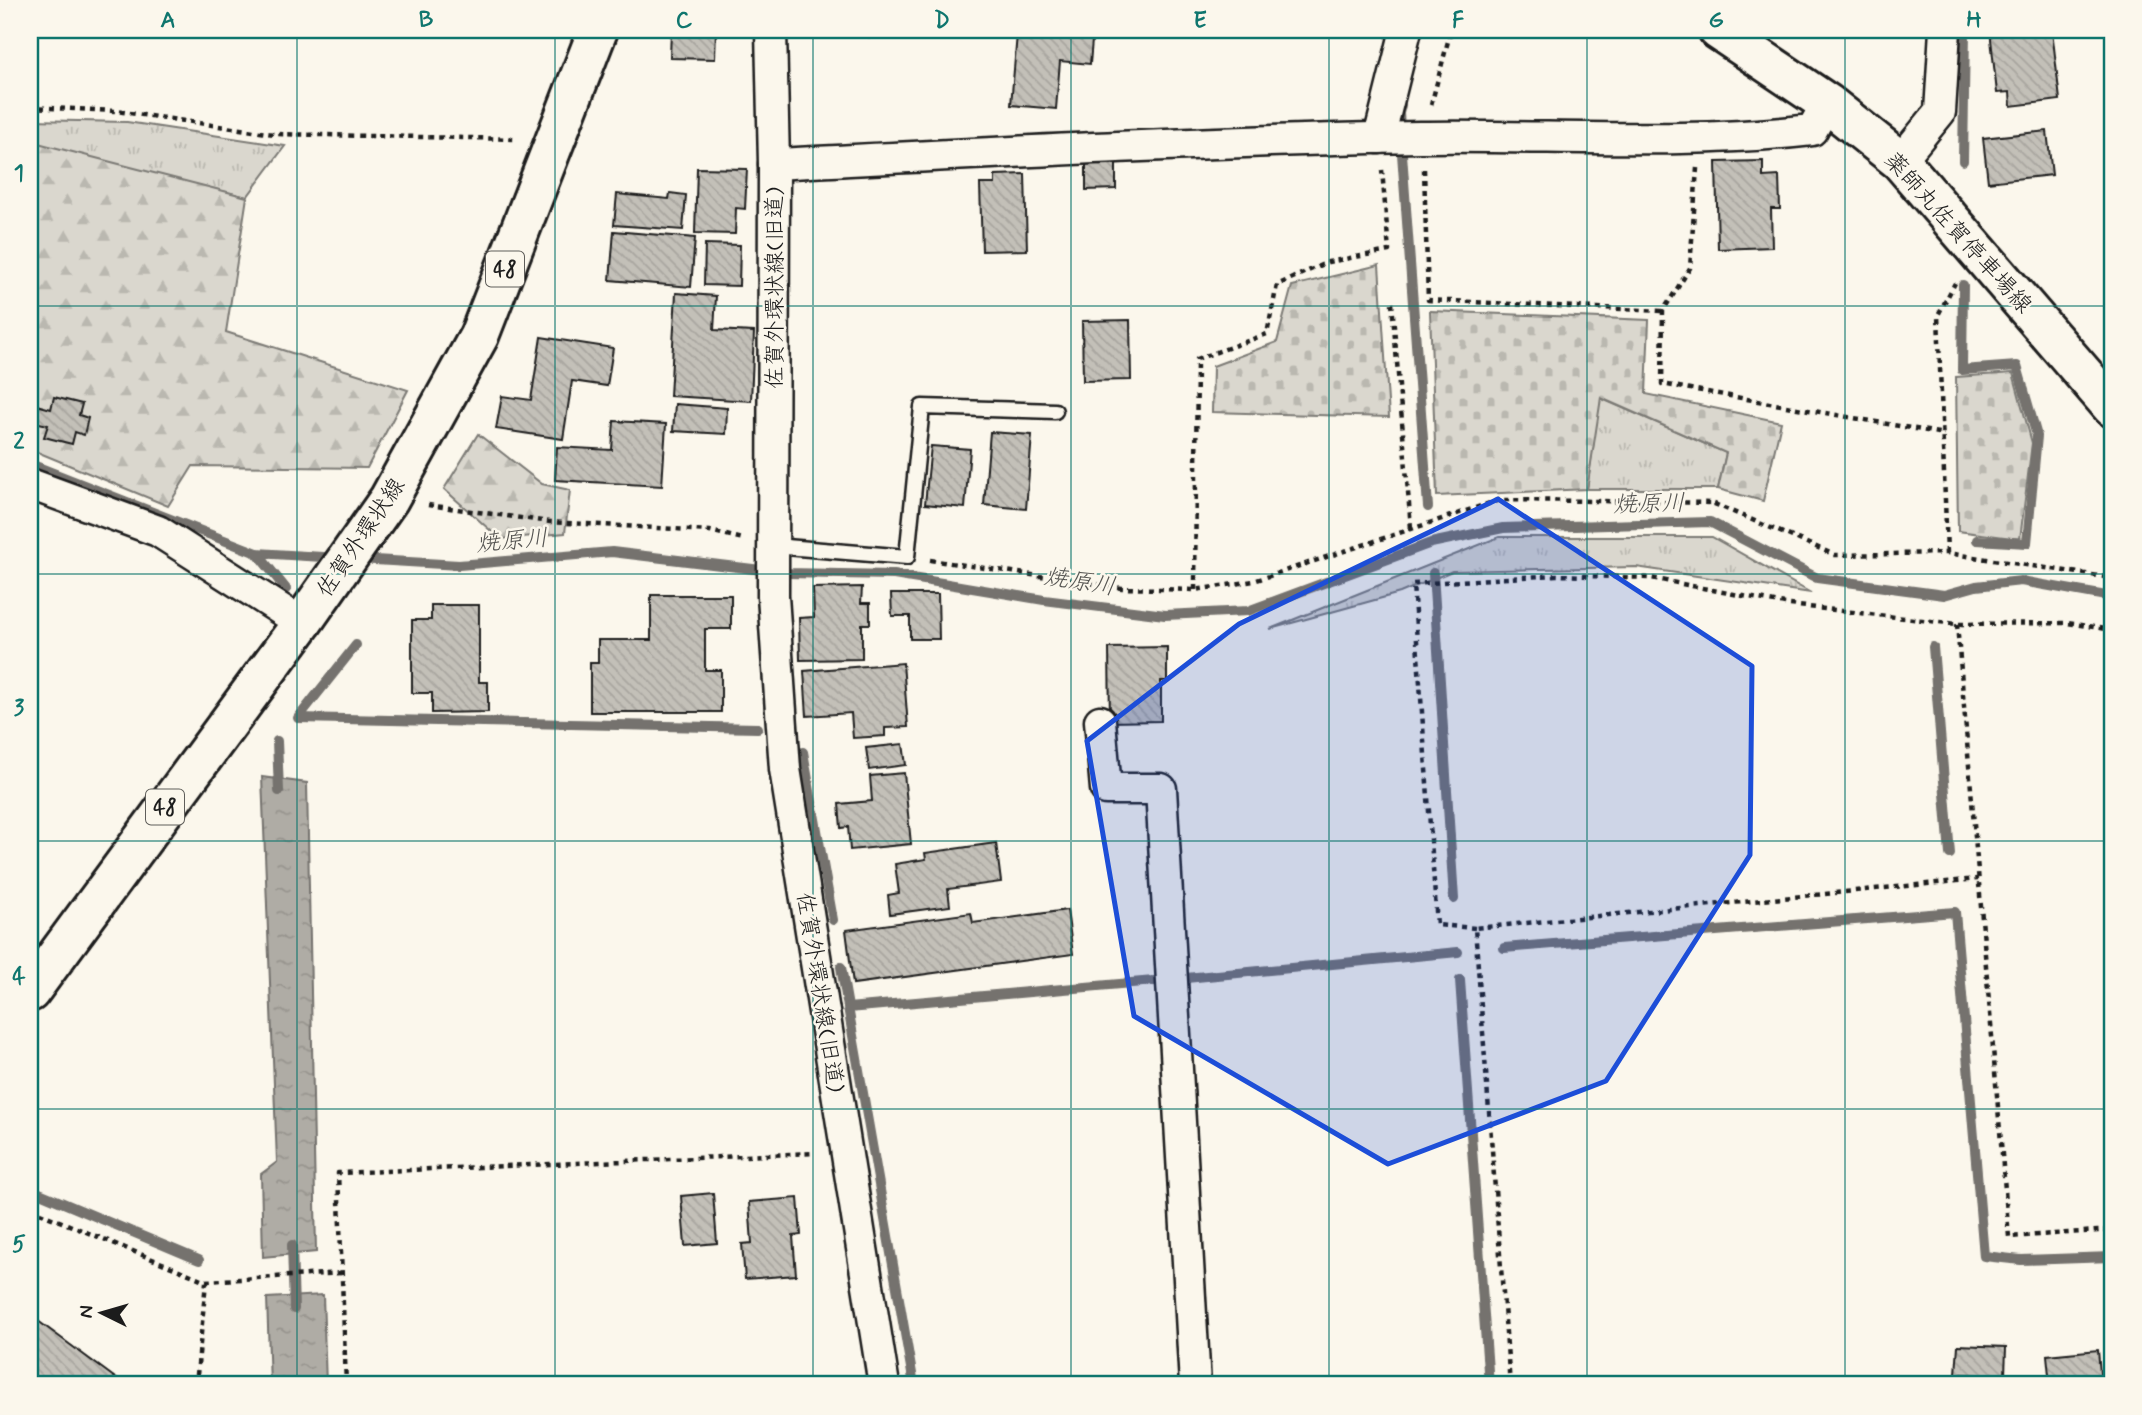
<svg xmlns="http://www.w3.org/2000/svg" width="2142" height="1415" viewBox="0 0 2142 1415" font-family="Mynerve,'Klee One',sans-serif">
	<style>
		.grass { fill: url(#grass-tufts); stroke: #7b7a75; stroke-width: 2 }
		.forest { fill: url(#forest-firs); stroke: #7b7a75; stroke-width: 2 }
		.cemetery { fill: url(#cemetery-stones); stroke: #7b7a75; stroke-width: 2 }
		.water { fill: url(#water-ripples); stroke: #74726e; stroke-width: 2 }
		.lines { fill: none; stroke-linecap: round; stroke-linejoin: round }
		.stream { stroke: #74726e; stroke-width: 10 }
		.building { fill: url(#building-back-hatch); stroke: #1c1c1c; stroke-width: 2 }
		.service-casing { stroke: #1c1c1c; stroke-width: 19 }
		.minor-casing { stroke: #1c1c1c; stroke-width: 35 }
		.secondary-casing { stroke: #1c1c1c; stroke-width: 44 }
		.primary-casing { stroke: #1c1c1c; stroke-width: 44 }
		.path { stroke: #1c1c1c; stroke-width: 4.5; stroke-dasharray: 5 5; stroke-linecap: butt }
		.service { stroke: #fbf7ec; stroke-width: 14 }
		.minor { stroke: #fbf7ec; stroke-width: 30 }
		.secondary { stroke: #fbf7ec; stroke-width: 38 }
		.primary { stroke: #fbf7ec; stroke-width: 38 }
		.marked { fill: #1d4ed8; fill-opacity: 0.2; stroke: #1d4ed8; stroke-width: 5; stroke-linejoin: round }
		.grid { fill: none; stroke: #0f766e; stroke-width: 2; stroke-opacity: 0.55 }
		.labels { text-anchor: middle; stroke-width: 5; stroke-linejoin: round; paint-order: stroke }
		.shield { fill: #fbf7ec; stroke: #5f5e5a; stroke-width: 2 }
		.shield-label { font-size: 21px; font-weight: bold; fill: #1c1c1c }
		.street-label { font-size: 23px; fill: #1c1c1c; stroke: #fbf7ec }
		.water-label { font-size: 24px; font-style: italic; fill: #575653; stroke: #fbf7ec }
		.neatline { fill: none; stroke: #0f766e; stroke-width: 2.5 }
		.grid-label { font-size: 23px; text-anchor: middle; font-weight: bold; fill: #0f766e }
	</style>
	<defs>
		<pattern id="grass-tufts" width="24" height="20" patternUnits="userSpaceOnUse" patternTransform="scale(1.75)"><rect width="24" height="20" fill="#dad7ce"/><path d="M3 7l-1-3M5 7V3M7 7l1-3M15 17l-1-3M17 17v-4M19 17l1-3" fill="none" stroke="#bab8b0"/></pattern>
		<pattern id="forest-firs" width="22" height="20" patternUnits="userSpaceOnUse" patternTransform="scale(1.75)"><rect width="22" height="20" fill="#dad7ce"/><path d="M5 1l3.5 6h-7zM16 11l3.5 6h-7z" fill="#bab8b0"/></pattern>
		<pattern id="cemetery-stones" width="16" height="16" patternUnits="userSpaceOnUse" patternTransform="scale(1.75)"><rect width="16" height="16" fill="#dad7ce"/><path d="M2 7V4a2 2 0 0 1 4 0v3zM10 15v-3a2 2 0 0 1 4 0v3z" fill="#bab8b0"/></pattern>
		<pattern id="water-ripples" width="26" height="14" patternUnits="userSpaceOnUse" patternTransform="scale(1.75)"><rect width="26" height="14" fill="#afaca5"/><path d="M2 4q2-2 4 0t4 0M15 11q2-2 4 0t4 0" fill="none" stroke="#96938d"/></pattern>
		<pattern id="building-back-hatch" width="6" height="6" patternUnits="userSpaceOnUse" patternTransform="scale(1.75)"><rect width="6" height="6" fill="#c3c0b8"/><path d="M-1 5l2 2M0 0l6 6M5-1l2 2" fill="none" stroke="#a7a49e"/></pattern>
	</defs>
	<rect width="100%" height="100%" fill="#fbf7ec"/>
	<filter id="ink" filterUnits="userSpaceOnUse"><feTurbulence type="fractalNoise" baseFrequency=".0143" numOctaves="2"/><feDisplacementMap in="SourceGraphic" scale="14" xChannelSelector="R" yChannelSelector="G"/><feConvolveMatrix kernelMatrix="1 2 1 2 8 2 1 2 1" color-interpolation-filters="sRGB"/></filter>
	<g filter="url(#ink)">
		<!-- grass -->
		<g class="grass">
			<polygon points="30,120 127,122 285,146 247,197 30,144"/>
			<polygon points="1600,398 1726,453 1718,489 1587,489"/>
			<polygon points="1499,537 1712,537 1811,593 1636,567 1452,571 1400,593 1270,629"/>
		</g>
		<!-- forest -->
		<g class="forest">
			<polygon points="30,141 247,197 226,332 408,390 367,468 193,466 168,506 30,449"/>
			<polygon points="478,434 542,484 570,490 565,533 500,539 444,489"/>
		</g>
		<!-- cemetery -->
		<g class="cemetery">
			<polygon points="1379,265 1389,417 1212,412 1213,366 1277,342 1292,286"/>
			<polygon points="1430,311 1649,320 1646,394 1781,422 1763,501 1718,489 1726,453 1601,398 1587,489 1437,496"/>
			<polygon points="2013,373 2032,443 2020,539 1958,531 1956,377"/>
		</g>
		<!-- water -->
		<g class="water">
			<polygon points="262,777 307,783 316,1252 263,1257 261,1174 277,1162"/>
			<polygon points="323,1295 326,1385 270,1385 267,1298"/>
		</g>
		<g class="lines">
			<!-- stream -->
			<g class="stream">
				<polyline points="1401,105 1399,113 1428,507"/>
				<polyline points="1963,161 1965,30"/>
				<polyline points="1963,285 1962,370 2017,366 2037,436 2027,543 1977,540"/>
				<polyline points="30,464 257,553 339,558"/>
				<polyline points="257,553 286,589"/>
				<polyline points="358,559 459,565 612,552 786,573 894,575 1044,600 1165,615 1248,611 1431,543 1503,528 1710,522 1817,578 1944,595 1976,586 2021,581 2112,597"/>
				<polyline points="1433,573 1454,899"/>
				<polyline points="356,645 298,718 758,728"/>
				<polyline points="1933,647 1950,854"/>
				<polyline points="277,741 279,791"/>
				<polyline points="803,752 833,920"/>
				<polyline points="1504,948 1955,912 1984,1256 2021,1260 2112,1257"/>
				<polyline points="841,967 914,1385"/>
				<polyline points="1186,978 1458,952"/>
				<polyline points="1460,980 1489,1385"/>
				<polyline points="848,1008 1154,981"/>
				<polyline points="30,1189 199,1260"/>
				<polyline points="292,1245 294,1309"/>
			</g>
		</g>
		<!-- building -->
		<g class="building">
			<polygon points="671,30 716,30 715,59 670,58"/>
			<polygon points="868,30 883,30 882,38 868,37"/>
			<polygon points="1990,30 2052,30 2060,100 2011,106 2010,92 1997,93"/>
			<polygon points="1017,34 1092,40 1090,64 1060,61 1056,109 1011,105"/>
			<polygon points="2047,131 2052,175 1988,182 1983,138"/>
			<polygon points="1116,160 1116,189 1086,190 1086,161"/>
			<polygon points="1763,161 1763,177 1779,176 1780,209 1771,209 1772,247 1718,249 1716,162"/>
			<polygon points="697,168 747,169 745,209 736,208 735,234 695,233"/>
			<polygon points="1025,174 1027,250 982,251 980,184 995,184 995,175"/>
			<polygon points="670,193 686,195 683,230 614,225 617,194 669,199"/>
			<polygon points="614,231 695,238 691,287 610,280"/>
			<polygon points="705,244 740,245 739,286 704,285"/>
			<polygon points="676,293 716,296 714,330 754,332 751,401 670,396"/>
			<polygon points="1130,320 1131,380 1083,381 1082,321"/>
			<polygon points="541,337 613,348 607,386 572,381 563,439 496,429 502,396 531,400"/>
			<polygon points="30,395 35,396 33,404 51,409 54,397 82,404 79,415 88,418 84,435 75,432 72,444 44,437 48,425 30,421"/>
			<polygon points="675,404 727,408 726,434 673,431"/>
			<polygon points="614,421 666,424 662,486 555,480 557,447 612,450"/>
			<polygon points="990,432 1032,435 1026,509 984,505"/>
			<polygon points="931,446 970,449 965,508 925,504"/>
			<polygon points="862,587 861,603 870,603 870,624 862,624 862,659 800,660 799,618 814,617 813,588"/>
			<polygon points="891,594 938,594 939,639 910,639 910,616 892,616"/>
			<polygon points="651,595 731,595 731,629 705,629 705,670 721,670 721,712 590,712 590,663 598,663 598,640 651,640"/>
			<polygon points="431,605 479,605 479,682 488,682 488,712 432,713 432,693 412,693 412,620 431,620"/>
			<polygon points="1167,647 1167,681 1161,681 1161,721 1110,722 1109,648"/>
			<polygon points="903,663 908,727 885,728 885,736 853,738 851,713 807,716 804,671"/>
			<polygon points="903,744 906,765 869,770 866,748"/>
			<polygon points="904,773 911,844 850,850 848,827 841,828 839,804 872,801 870,776"/>
			<polygon points="996,843 1001,882 948,889 950,906 890,914 888,895 899,893 895,864 926,859 925,853"/>
			<polygon points="1067,910 1073,954 853,984 846,930 971,913 973,923"/>
			<polygon points="713,1193 717,1243 685,1246 681,1196"/>
			<polygon points="798,1198 801,1235 793,1236 796,1275 745,1279 742,1244 752,1243 749,1202"/>
			<polygon points="30,1315 122,1383 121,1385 30,1385"/>
			<polygon points="1958,1345 2006,1347 2005,1376 1956,1374"/>
			<polygon points="2098,1350 2101,1385 2050,1385 2047,1355"/>
		</g>
		<g class="lines">
			<defs>
				<polyline id="service" points="774,546 907,557 922,407 1055,411"/>
				<g id="minor">
					<polyline points="771,30 774,164 773,596 785,769 884,1385"/>
					<polyline points="1379,138 1406,30"/>
					<polyline points="1900,161 1940,112 1945,30"/>
					<path d="M774,164C990,153 1205,141 1420,137C1551,135 1682,145 1812,130L1827,103"/>
					<polyline points="30,484 158,531 302,623"/>
					<polyline points="1100,721 1106,789 1161,789 1195,1385"/>
				</g>
				<polyline id="secondary" points="1718,30 1827,103 1900,161 2112,407"/>
				<polyline id="primary" points="30,992 302,623 389,499 479,336 598,30"/>
			</defs>
			<!-- service casing -->
			<use href="#service" class="service-casing"/>
			<!-- minor casing -->
			<use href="#minor" class="minor-casing"/>
			<!-- secondary casing -->
			<use href="#secondary" class="secondary-casing"/>
			<!-- primary casing -->
			<use href="#primary" class="primary-casing"/>
			<!-- path -->
			<g class="path">
				<polyline points="1431,105 1451,30"/>
				<polyline points="30,107 116,111 274,134 517,139"/>
				<polyline points="1697,168 1690,268 1663,311 1662,384 1944,434"/>
				<polyline points="1424,169 1428,300 1663,311"/>
				<polyline points="1392,303 1411,528"/>
				<polyline points="428,505 550,522 710,531 743,539"/>
				<polyline points="1947,553 1938,315 1955,283"/>
				<polyline points="930,560 1122,588 1195,590 1254,581 1499,500 1599,501 1712,503 1835,555 1947,553 2112,578"/>
				<polyline points="1195,590 1197,359 1267,334 1277,285 1328,262 1389,251 1382,170"/>
				<polyline points="1957,624 2009,1237 2112,1230"/>
				<polyline points="1475,928 1437,925 1413,584 1556,575 1651,578 1790,605 1957,624 2068,623 2112,630"/>
				<polyline points="30,1209 206,1281 342,1273"/>
				<polyline points="196,1385 206,1282"/>
				<polyline points="346,1385 338,1173 815,1153"/>
				<polyline points="1510,1385 1475,928 1978,879"/>
			</g>
			<!-- service -->
			<use href="#service" class="service"/>
			<!-- minor -->
			<use href="#minor" class="minor"/>
			<!-- secondary -->
			<use href="#secondary" class="secondary"/>
			<!-- primary -->
			<use href="#primary" class="primary"/>
		</g>
	</g>
	<!-- marked area -->
	<path class="marked" d="M1498,499L1752,666L1750,855L1606,1081L1388,1164L1134,1016L1087,741L1239,624Z"/>
	<!-- grid -->
	<path class="grid" d="M297,30V1385M555,30V1385M813,30V1385M1071,30V1385M1329,30V1385M1587,30V1385M1845,30V1385M30,306H2112M30,574H2112M30,841H2112M30,1109H2112"/>
	<g class="labels">
		<!-- shield labels -->
		<g class="shield">
			<rect x="486" y="251.5" width="38" height="35" rx="5"/>
			<rect x="146" y="789.5" width="38" height="35" rx="5"/>
		</g>
		<g class="shield-label">
			<text x="505" y="276">48</text>
			<text x="165" y="814">48</text>
		</g>
		<!-- street labels -->
		<g class="street-label">
			<text transform="translate(1959 232) rotate(48)" y="8">薬師丸佐賀停車場線</text>
			<text transform="translate(774 288) rotate(-90)" y="8">佐賀外環状線(旧道)</text>
			<text transform="translate(360 537) rotate(-56)" y="8">佐賀外環状線</text>
			<text transform="translate(821 992) rotate(81)" y="8">佐賀外環状線(旧道)</text>
		</g>
		<!-- water labels -->
		<g class="water-label">
			<text transform="translate(1649 503) rotate(-1)" y="8">焼原川</text>
			<text transform="translate(512 540) rotate(-5)" y="8">焼原川</text>
			<text transform="translate(1080 581) rotate(9)" y="8">焼原川</text>
		</g>
	</g>
	<!-- margin -->
	<rect width="2142" height="1415" fill="none" stroke="#fbf7ec" stroke-width="77"/>
	<!-- north arrow -->
	<g transform="translate(102 1313) rotate(275)" stroke="#fbf7ec" stroke-width="5" paint-order="stroke">
	<path d="M0-5L12 26L0 18L-12 26Z" fill="#1c1c1c"/>
	<text y="-10" font-size="19" font-weight="bold" text-anchor="middle" fill="#1c1c1c">N</text>
	</g>
	<rect x="38" y="38" width="2066" height="1338" class="neatline"/>
	<g class="grid-label">
		<text x="168" y="27">A</text>
		<text x="426" y="27">B</text>
		<text x="684" y="27">C</text>
		<text x="942" y="27">D</text>
		<text x="1200" y="27">E</text>
		<text x="1458" y="27">F</text>
		<text x="1716" y="27">G</text>
		<text x="1974" y="27">H</text>
		<text x="19" y="180">1</text>
		<text x="19" y="448">2</text>
		<text x="19" y="715">3</text>
		<text x="19" y="983">4</text>
		<text x="19" y="1251">5</text>
	</g>
</svg>
